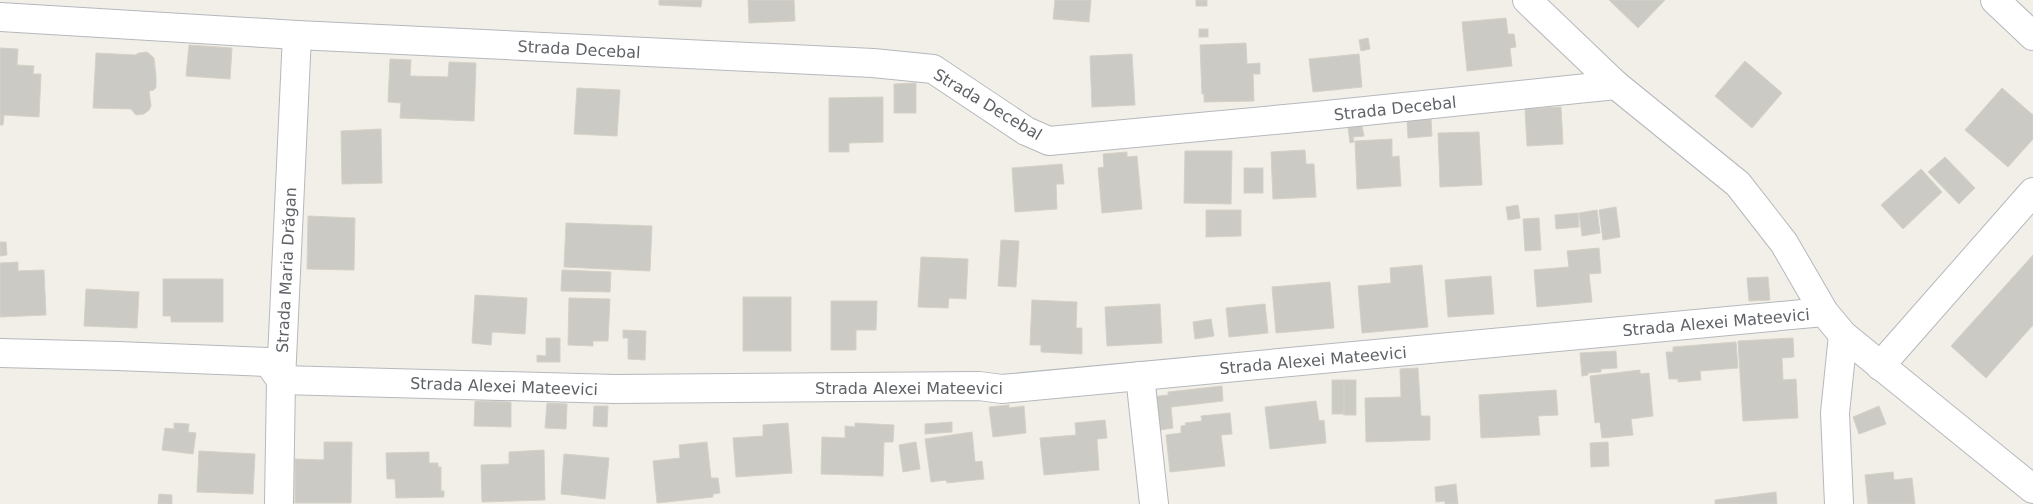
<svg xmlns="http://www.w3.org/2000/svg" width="2033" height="504" viewBox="0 0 2033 504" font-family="'DejaVu Sans',sans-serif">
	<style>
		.building { fill: #cccac5; stroke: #d6d1c6 }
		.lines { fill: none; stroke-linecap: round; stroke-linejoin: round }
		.minor-casing { stroke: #b5b8bc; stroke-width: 30 }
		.minor { stroke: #fff; stroke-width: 28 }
		.labels { text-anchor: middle; stroke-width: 5; stroke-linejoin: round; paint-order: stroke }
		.street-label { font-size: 16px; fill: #5f6368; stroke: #fff }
	</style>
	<rect width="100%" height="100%" fill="#f1efe8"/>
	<!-- building -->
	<g class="building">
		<polygon points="659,0 702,0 701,7 659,5"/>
		<polygon points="748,0 794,0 795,21 749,23"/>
		<polygon points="1055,0 1091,0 1089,22 1053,19"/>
		<rect x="1196" y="0" width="11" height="6"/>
		<polygon points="1609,0 1665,0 1638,28"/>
		<polygon points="1506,18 1508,34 1514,34 1516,47 1510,48 1512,66 1467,71 1462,22"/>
		<rect x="1199" y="29" width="9" height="8"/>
		<polygon points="1368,38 1370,49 1361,51 1359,40"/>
		<polygon points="1246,43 1247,64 1260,63 1260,74 1253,74 1254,101 1204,102 1204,94 1202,94 1200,45"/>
		<polygon points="189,45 232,48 230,79 186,76"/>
		<polygon points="0,48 18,49 17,65 34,66 33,74 41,74 39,117 4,115 3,125 0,125"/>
		<polygon points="147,52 154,58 156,76 156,87 154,90 149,91 151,106 149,110 144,114 136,115 131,109 93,108 96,53 135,55 139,53"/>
		<polygon points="1132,54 1135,105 1092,107 1090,56"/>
		<polygon points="1359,54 1362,87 1313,92 1309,59"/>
		<polygon points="390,59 411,60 410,76 448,77 449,62 476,63 474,121 400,118 401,103 388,102"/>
		<polygon points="1745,61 1782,93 1752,128 1715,96"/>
		<polygon points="916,83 916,113 894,113 894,84"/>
		<polygon points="577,88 620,90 617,136 574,134"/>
		<polygon points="2002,88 2033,115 2033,139 2008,167 1965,130"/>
		<polygon points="883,97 883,142 849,143 849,152 829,152 829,98"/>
		<polygon points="1561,107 1563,144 1527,146 1525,109"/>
		<polygon points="1431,119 1432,136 1408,138 1407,121"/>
		<polygon points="1362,126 1364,136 1353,137 1354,142 1350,143 1348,128"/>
		<polygon points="381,129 382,183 342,184 341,131"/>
		<polygon points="1479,132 1482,185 1440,187 1438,133"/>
		<polygon points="1392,139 1392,157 1399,156 1401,186 1357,189 1355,141"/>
		<polygon points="1305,150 1306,164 1314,164 1316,197 1273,199 1271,152"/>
		<polygon points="1185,151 1232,151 1231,204 1184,203"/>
		<polygon points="1127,152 1127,157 1137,156 1142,209 1102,213 1098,168 1104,167 1103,154"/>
		<polygon points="1945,157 1975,188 1959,204 1928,172"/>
		<polygon points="1062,164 1064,184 1056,184 1057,209 1015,212 1012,168"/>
		<rect x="1244" y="168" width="19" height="25"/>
		<polygon points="1921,169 1942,192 1903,229 1881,205"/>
		<polygon points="1518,205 1520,218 1508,220 1506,207"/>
		<polygon points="1616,207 1620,237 1603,240 1599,210"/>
		<polygon points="1206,210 1241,210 1241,236 1206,237"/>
		<polygon points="1597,210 1600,233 1582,236 1579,213"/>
		<polygon points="1578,213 1579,227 1556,229 1555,215"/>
		<polygon points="308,216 355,218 354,270 307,269"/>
		<polygon points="1539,218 1541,250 1525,251 1523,219"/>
		<polygon points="566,223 652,226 650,271 564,267"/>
		<polygon points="1001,240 1019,241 1016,287 998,286"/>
		<polygon points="0,242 6,242 7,255 0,256"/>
		<polygon points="1599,248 1601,273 1589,274 1592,302 1537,307 1534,270 1569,267 1567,251"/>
		<polygon points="2033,255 2033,325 1986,378 1951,346"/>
		<polygon points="921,257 968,259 966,299 949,298 948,308 918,307"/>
		<polygon points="18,262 18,271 44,270 46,315 0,317 0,263"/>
		<polygon points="1422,265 1428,327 1362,333 1358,286 1391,283 1390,268"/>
		<polygon points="562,270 611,272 610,292 561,291"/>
		<polygon points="1491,276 1494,314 1448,317 1445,280"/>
		<polygon points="1768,277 1770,300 1749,301 1747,278"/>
		<polygon points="163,279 223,279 223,322 171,322 171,316 163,316"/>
		<polygon points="1330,282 1334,328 1276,333 1272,287"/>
		<polygon points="86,289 139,292 137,328 84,326"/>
		<polygon points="475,295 527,298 525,334 492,332 491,345 472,343"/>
		<rect x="743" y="297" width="48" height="54"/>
		<polygon points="569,298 610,299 608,341 593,341 593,346 568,345"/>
		<polygon points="1032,300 1077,302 1076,328 1082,328 1082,354 1041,352 1041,345 1030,345"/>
		<polygon points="831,301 877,301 876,330 856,330 856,350 831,350"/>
		<polygon points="1160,304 1162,343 1107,346 1105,307"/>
		<polygon points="1265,304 1268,333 1229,337 1226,308"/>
		<polygon points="1211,319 1214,336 1195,339 1193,322"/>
		<polygon points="623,330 646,331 645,360 628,359 628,338 623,338"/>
		<polygon points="546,338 560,338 560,362 537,362 537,355 546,356"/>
		<polygon points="1793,338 1794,357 1782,358 1783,380 1796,379 1798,418 1743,421 1738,341"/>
		<polygon points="1736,342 1738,368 1700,371 1701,380 1678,382 1678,379 1669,379 1666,352 1673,352 1673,347"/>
		<polygon points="1616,351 1617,368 1601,369 1601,372 1588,373 1588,375 1582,376 1580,353"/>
		<polygon points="1418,368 1421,416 1430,416 1430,440 1366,442 1365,398 1401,397 1400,369"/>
		<polygon points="1640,370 1640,374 1649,373 1653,416 1631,419 1633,435 1602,438 1600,422 1595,423 1590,376"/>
		<rect x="1332" y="380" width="12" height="34"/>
		<rect x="1344" y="380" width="12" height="35"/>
		<polygon points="1222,386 1223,401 1171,407 1173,428 1153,431 1150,397 1168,395 1168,392"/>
		<polygon points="1556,390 1558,415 1538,416 1540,435 1481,438 1479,395"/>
		<polygon points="475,401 511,402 511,427 474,426"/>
		<polygon points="1316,401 1319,421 1324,420 1326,443 1270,449 1265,407"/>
		<polygon points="547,403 567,404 566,429 545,428"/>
		<polygon points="1009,405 1009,408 1024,406 1026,433 993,437 989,407"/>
		<polygon points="594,406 608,406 607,427 593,426"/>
		<polygon points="1879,406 1886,424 1859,434 1853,417"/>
		<polygon points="1230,413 1232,434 1221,435 1225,466 1170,472 1166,435 1181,433 1181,426 1186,425 1185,423 1202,421 1201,416"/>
		<polygon points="1105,420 1107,438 1097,439 1099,470 1044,475 1040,438 1076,435 1075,423"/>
		<polygon points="952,422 952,432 925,434 925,424"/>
		<polygon points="174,423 189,424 188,432 196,433 193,454 162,450 165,428 174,429"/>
		<polygon points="788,423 792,473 736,477 733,438 763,436 763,425"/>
		<polygon points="855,423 894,425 893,442 884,442 883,476 821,474 822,437 845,438 845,426 855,427"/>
		<polygon points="972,432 975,462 982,461 984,479 947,483 946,480 931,482 925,439"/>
		<polygon points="324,442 352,442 351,503 295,503 295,459 324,460"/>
		<polygon points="707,442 711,478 718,478 720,493 713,494 713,497 657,503 653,461 680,458 679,445"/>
		<polygon points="916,442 920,469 903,472 899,445"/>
		<polygon points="1608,442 1609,466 1591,467 1590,443"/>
		<polygon points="544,450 545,500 482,502 481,465 509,464 509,452"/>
		<polygon points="199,451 255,454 253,494 197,492"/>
		<polygon points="429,452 429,463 438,463 438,467 441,467 441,491 444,491 444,497 396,498 395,479 387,479 386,453"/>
		<polygon points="564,454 609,458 605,499 561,494"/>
		<polygon points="1893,472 1894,480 1912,478 1915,504 1868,504 1865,475"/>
		<polygon points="1456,484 1458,504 1445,504 1445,501 1436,502 1435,487"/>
		<polygon points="1776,492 1777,504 1715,504 1715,500"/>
		<polygon points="159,494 172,495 172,504 158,504"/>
	</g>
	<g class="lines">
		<defs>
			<g id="minor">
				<polyline points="1527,0 1616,85 1738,184 1784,243 1824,312 1843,335 2033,489"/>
				<polyline points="1995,0 2033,36"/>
				<polyline points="0,17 297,35 873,63 933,69 1026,131 1049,141 1317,116 1616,85"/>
				<polyline points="0,353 117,356 268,362 281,380 615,389 979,386 1002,389 1824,312"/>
				<polyline points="1880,366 2033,192"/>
				<polyline points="1140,376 1154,504"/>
				<polyline points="279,504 281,380 297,35"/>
				<polyline points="1839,504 1835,413 1843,335"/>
			</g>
		</defs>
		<!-- minor casing -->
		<use href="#minor" class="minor-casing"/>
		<!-- minor -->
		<use href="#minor" class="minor"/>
	</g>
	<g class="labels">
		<!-- street labels -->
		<g class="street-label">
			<text transform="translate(579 49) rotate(3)" y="6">Strada Decebal</text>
			<text transform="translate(988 104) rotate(31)" y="6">Strada Decebal</text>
			<text transform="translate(1395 108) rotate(-6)" y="6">Strada Decebal</text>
			<text transform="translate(286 270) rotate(-87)" y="6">Strada Maria Drăgan</text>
			<text transform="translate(1716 322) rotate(-5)" y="6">Strada Alexei Mateevici</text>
			<text transform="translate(1313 360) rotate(-5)" y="6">Strada Alexei Mateevici</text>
			<text transform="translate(504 386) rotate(2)" y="6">Strada Alexei Mateevici</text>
			<text x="909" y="394">Strada Alexei Mateevici</text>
		</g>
	</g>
</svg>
